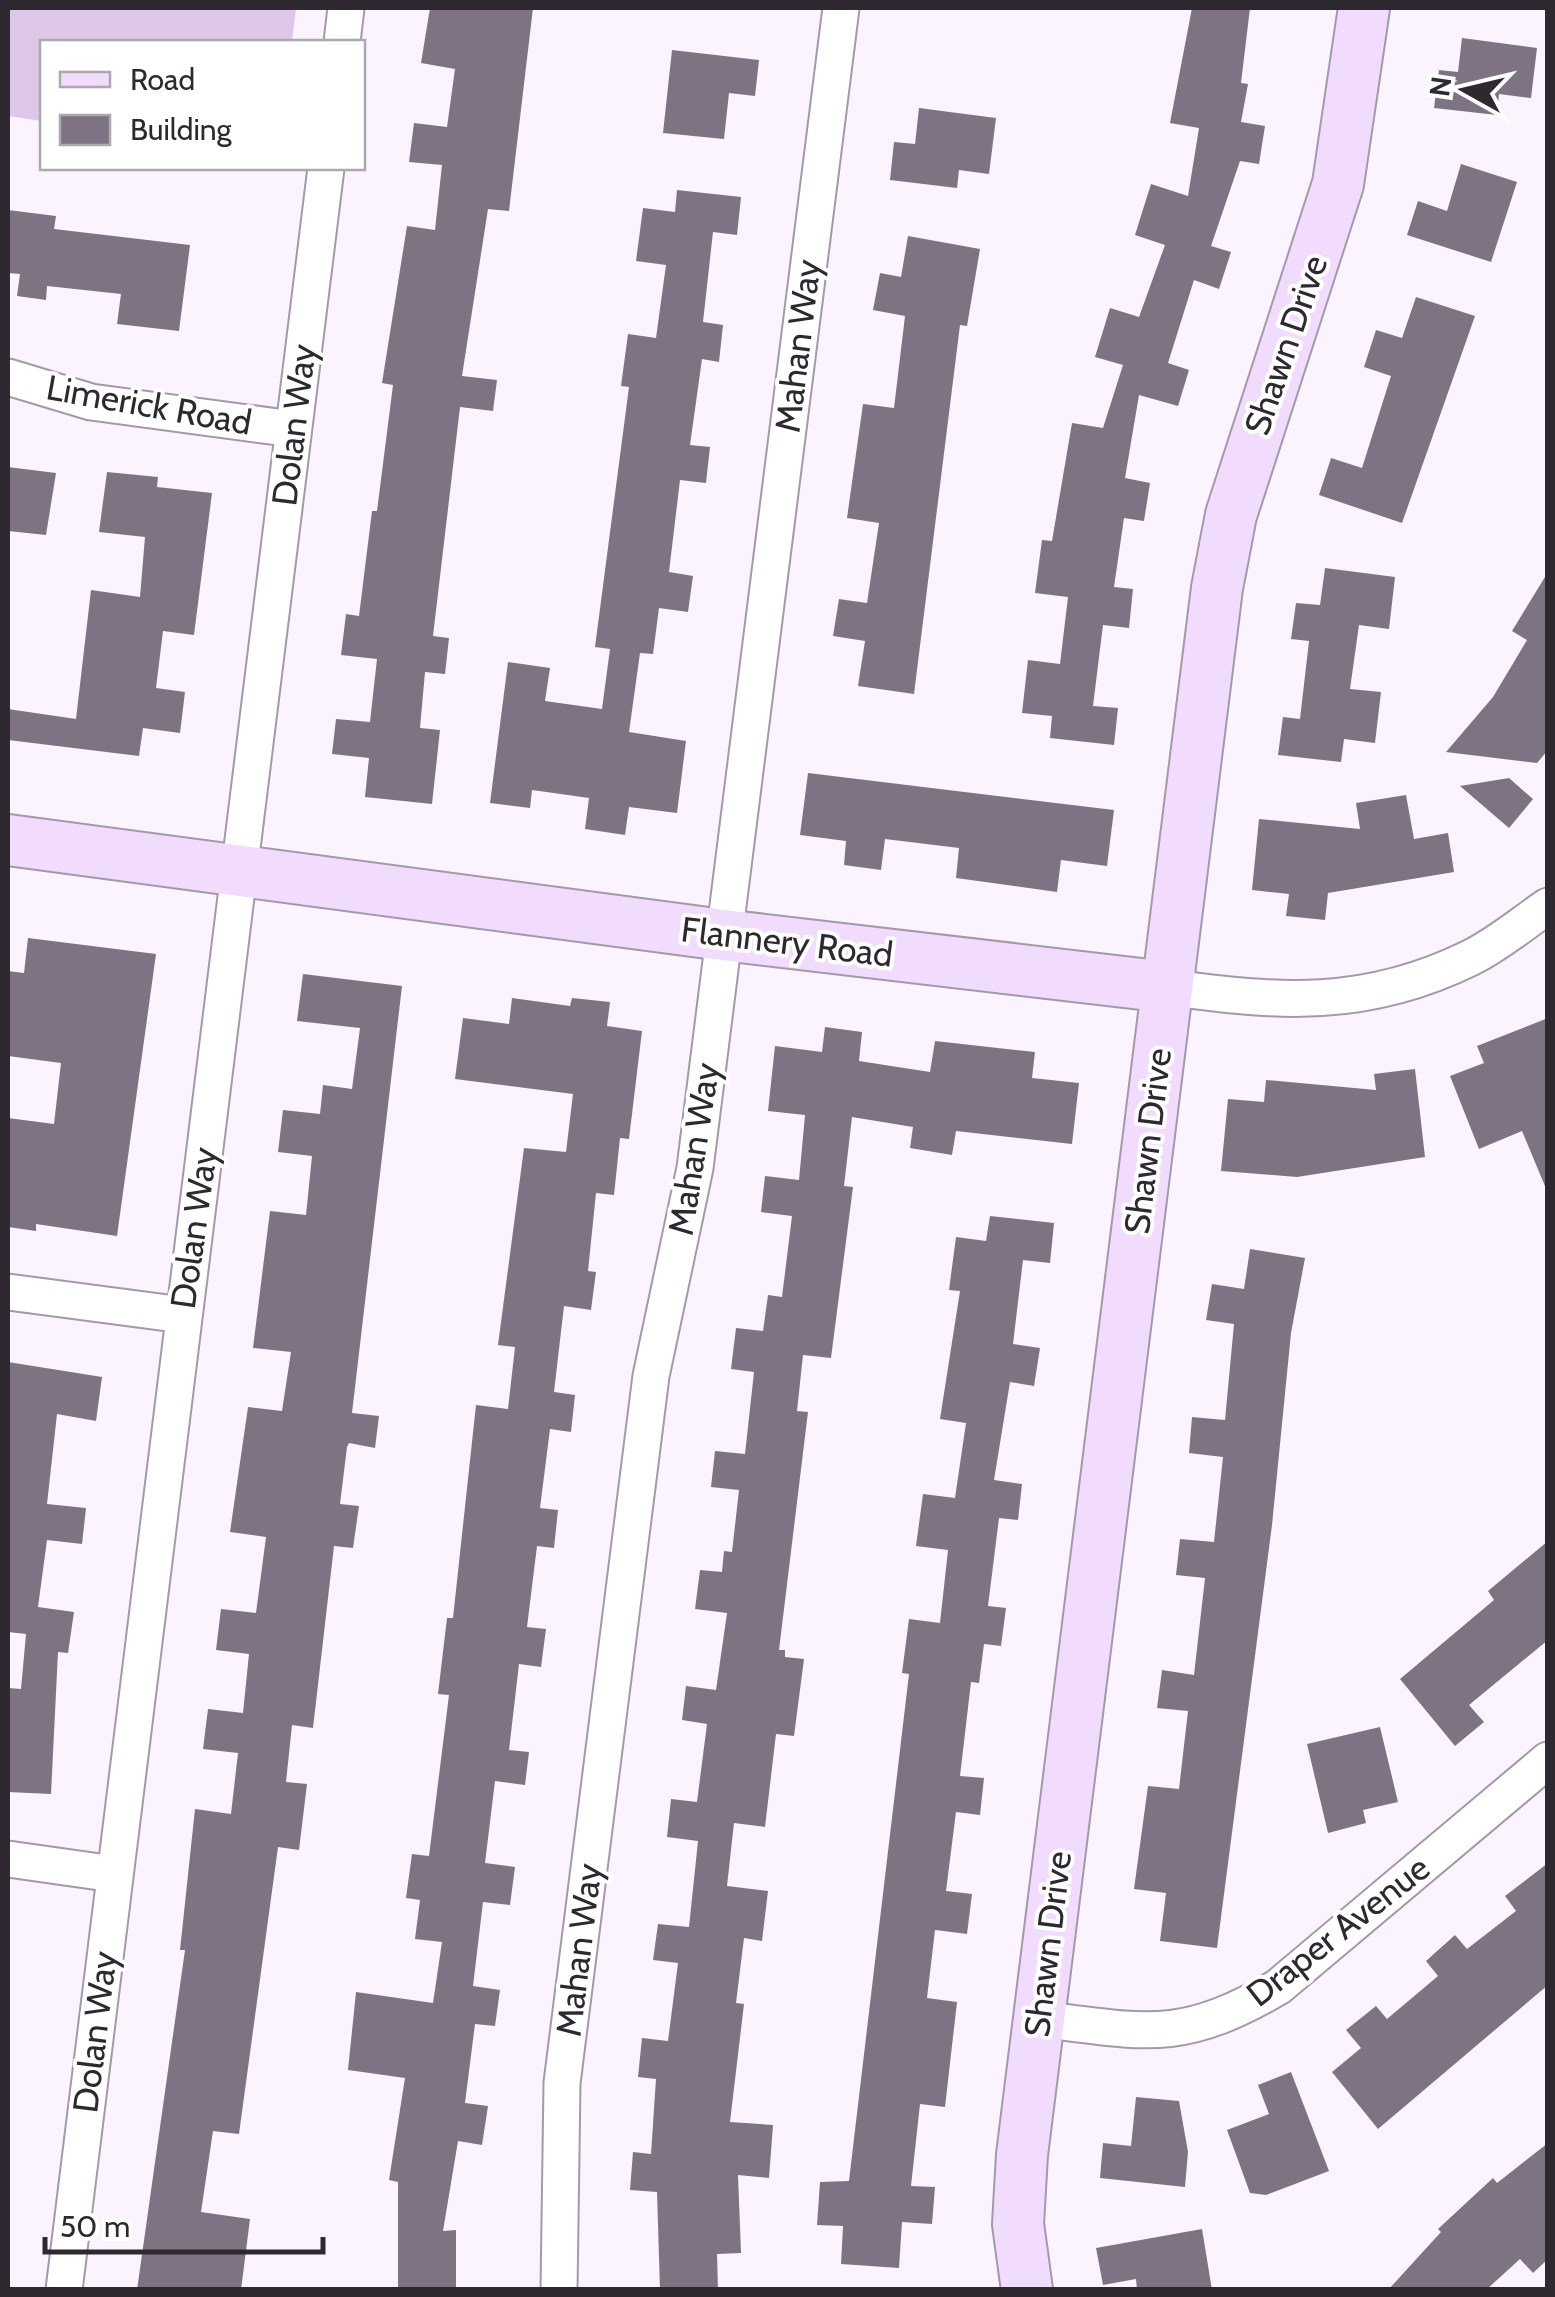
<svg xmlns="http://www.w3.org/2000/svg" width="1555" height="2297" viewBox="0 0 1555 2297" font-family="Cabin,sans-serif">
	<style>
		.green { fill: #dcc7e6 }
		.building { fill: #7e7383 }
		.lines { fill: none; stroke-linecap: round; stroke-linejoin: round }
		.street-casing { stroke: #a499aa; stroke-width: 39 }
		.secondary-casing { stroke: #a499aa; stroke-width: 54 }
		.street { stroke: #fff; stroke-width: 35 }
		.secondary { stroke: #f2dcfd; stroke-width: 50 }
		.labels { text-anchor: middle; stroke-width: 8; stroke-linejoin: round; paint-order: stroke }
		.street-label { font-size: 35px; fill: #2e2930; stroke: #fff }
	</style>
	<rect width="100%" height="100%" fill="#fbf4ff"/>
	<!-- green -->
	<polygon class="green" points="8,8 296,8 292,42 42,42 42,121 8,116"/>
	<!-- building -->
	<g class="building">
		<polygon points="430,8 533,8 509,211 488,209 462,376 497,380 493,411 460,407 433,636 449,638 445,674 425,672 420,728 440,730 432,804 365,797 369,758 332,754 336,719 370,722 377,659 341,655 346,614 359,616 372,511 377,511 393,385 382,383 407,226 435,230 442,165 409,162 414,123 447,127 455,69 421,63"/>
		<polygon points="1192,8 1250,8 1241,83 1248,84 1241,122 1265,126 1259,164 1240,161 1211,246 1231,252 1219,289 1194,280 1168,363 1189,370 1178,406 1139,395 1125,478 1150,483 1144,521 1124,518 1114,587 1133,589 1129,628 1103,625 1093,706 1118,708 1114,745 1050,738 1052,716 1022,713 1028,660 1060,664 1068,597 1035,593 1042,540 1052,541 1072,423 1103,428 1123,365 1095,357 1110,308 1139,317 1165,245 1135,235 1151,184 1188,196 1199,128 1170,123"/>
		<polygon points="1462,38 1537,48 1531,98 1499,94 1497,115 1434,108 1439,70 1458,72"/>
		<polygon points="672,50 759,60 755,96 729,93 724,139 663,133"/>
		<polygon points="919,108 996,118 989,174 959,170 957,188 890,180 894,142 915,144"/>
		<polygon points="1461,164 1517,182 1491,262 1407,235 1418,201 1447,211"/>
		<polygon points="677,190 741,197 737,235 713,232 703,322 723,325 719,362 702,359 690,445 710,447 706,483 680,480 669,572 693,576 688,612 659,608 653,654 640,653 629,732 686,741 677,813 629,807 625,835 585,829 589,798 532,790 530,808 490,803 508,662 550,668 545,701 602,709 610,649 595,647 629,387 621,386 628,334 656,338 666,265 636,261 643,208 675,212"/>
		<polygon points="8,210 56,216 54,229 190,245 179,331 117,324 121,294 47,286 46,300 17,296 20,274 8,273"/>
		<polygon points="908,236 980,249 967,326 960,325 914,694 858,686 865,641 833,636 839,599 867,603 879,523 847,518 863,404 894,408 905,316 873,310 880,273 901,277"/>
		<polygon points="1416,297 1475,316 1402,523 1319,495 1331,458 1362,468 1391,376 1364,367 1376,330 1402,338"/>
		<polygon points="8,467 56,473 46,535 8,531"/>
		<polygon points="107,472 158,477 157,487 212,493 194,635 163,631 156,688 185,692 180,733 143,728 139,756 8,740 8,709 76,719 91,590 140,597 145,537 99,532"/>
		<polygon points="1325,568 1395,577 1389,629 1359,625 1350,689 1381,692 1375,743 1344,739 1341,762 1278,755 1283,717 1300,719 1309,641 1291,639 1296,603 1320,605"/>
		<polygon points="1548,572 1548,750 1537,763 1446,752 1493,697 1527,640 1512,631"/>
		<polygon points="808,773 1114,810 1107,866 1061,860 1057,892 956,878 959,848 885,839 881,870 844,865 846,841 800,835"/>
		<polygon points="1509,778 1533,799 1509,828 1460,786"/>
		<polygon points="1406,795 1414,839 1448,833 1454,872 1328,893 1325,920 1286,916 1289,894 1252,890 1259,819 1360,829 1356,803"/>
		<polygon points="28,938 156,954 117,1236 36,1224 36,1231 8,1227 8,1118 54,1124 61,1063 8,1056 8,971 24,973"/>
		<polygon points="303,974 402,986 352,1413 379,1416 375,1448 349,1443 347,1447 340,1504 359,1506 353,1548 334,1546 313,1728 292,1725 286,1782 307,1784 299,1850 278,1847 239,2134 213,2131 201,2212 250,2219 241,2290 137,2290 185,1950 180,1950 195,1809 231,1814 238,1753 203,1749 208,1709 243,1713 249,1654 216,1650 221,1609 256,1613 266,1537 230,1532 248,1407 282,1411 291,1352 253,1348 270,1211 306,1215 312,1156 278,1152 283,1110 320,1114 323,1085 352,1089 360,1028 297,1021"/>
		<polygon points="512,998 570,1006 572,998 610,1002 607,1026 642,1031 629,1139 620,1138 614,1195 596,1193 588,1271 596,1272 591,1310 564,1306 554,1392 575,1395 571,1432 550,1429 540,1508 558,1510 554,1548 537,1546 527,1627 546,1629 541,1667 519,1664 509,1750 529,1752 525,1785 495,1781 485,1863 515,1867 510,1905 483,1902 473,1986 500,1990 495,2026 475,2024 465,2103 488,2106 482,2145 458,2141 443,2231 456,2230 456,2290 398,2290 398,2182 389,2180 405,2078 348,2070 356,1992 433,2003 442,1942 415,1939 420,1900 406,1898 412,1854 429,1856 449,1695 438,1694 447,1618 453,1618 476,1405 508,1409 515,1347 498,1345 524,1148 566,1152 573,1094 455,1079 463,1018 509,1024"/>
		<polygon points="1548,1018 1548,1191 1547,1191 1522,1131 1479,1149 1450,1076 1484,1063 1477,1046"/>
		<polygon points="825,1027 862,1032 859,1061 930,1072 935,1041 1035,1052 1032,1078 1079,1083 1072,1144 956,1131 952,1155 910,1148 913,1127 852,1117 844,1186 853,1187 831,1358 803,1355 797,1411 808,1412 779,1650 785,1650 785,1657 804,1659 794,1736 776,1734 765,1827 734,1823 727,1886 768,1891 762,1941 744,1938 736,2003 744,2004 730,2122 773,2125 769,2178 738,2175 741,2253 717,2254 718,2290 660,2290 657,2192 630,2190 633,2152 651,2154 656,2079 638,2077 642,2038 668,2041 678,1963 653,1960 658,1924 689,1927 698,1841 667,1837 671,1799 697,1802 707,1724 682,1720 686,1686 716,1690 727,1613 695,1609 700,1570 722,1572 724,1551 732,1552 739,1490 711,1487 715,1451 745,1454 754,1372 731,1369 736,1328 763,1331 768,1295 782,1297 792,1216 761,1212 765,1176 799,1180 805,1115 768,1111 775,1046 822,1052"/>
		<polygon points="1415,1069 1425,1157 1297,1177 1221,1171 1228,1099 1264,1102 1266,1080 1376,1090 1374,1074"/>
		<polygon points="990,1216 1054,1223 1050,1263 1023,1260 1013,1344 1040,1348 1034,1386 1010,1382 994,1480 1022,1484 1018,1520 999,1518 988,1606 1006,1608 1001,1646 984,1644 979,1683 971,1682 960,1776 984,1778 980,1815 956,1812 946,1891 972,1894 967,1934 935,1930 927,1998 957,2002 945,2107 920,2104 911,2186 935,2187 932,2224 902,2222 899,2268 841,2264 843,2226 817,2225 820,2182 849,2181 909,1674 902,1673 909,1619 940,1623 948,1550 916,1546 923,1494 955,1498 966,1423 940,1419 960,1291 949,1290 956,1237 986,1241"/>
		<polygon points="1250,1249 1305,1258 1291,1333 1272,1525 1217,1948 1160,1941 1166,1893 1134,1889 1148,1786 1179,1789 1188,1711 1157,1708 1162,1670 1194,1675 1205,1578 1176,1575 1180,1539 1214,1542 1223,1457 1189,1453 1192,1417 1225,1420 1234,1324 1206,1320 1212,1284 1244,1289"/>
		<polygon points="8,1362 102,1377 96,1421 57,1414 47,1504 86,1508 82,1544 47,1540 38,1607 74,1612 68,1653 58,1652 51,1794 8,1792 8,1688 21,1689 26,1634 8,1632"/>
		<polygon points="1548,1541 1548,1640 1469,1705 1484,1722 1455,1746 1400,1679 1494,1600 1488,1591"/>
		<polygon points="1380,1727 1398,1802 1363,1810 1366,1823 1328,1833 1307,1744"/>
		<polygon points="1548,1863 1548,1985 1378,2129 1332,2072 1361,2048 1346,2030 1376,2006 1387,2019 1438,1976 1426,1961 1455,1935 1467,1949 1516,1911 1505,1896"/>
		<polygon points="1291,2072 1329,2171 1266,2195 1250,2193 1227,2130 1269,2114 1258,2085"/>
		<polygon points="1136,2097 1179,2101 1188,2152 1185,2187 1100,2178 1103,2143 1131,2146"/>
		<polygon points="1548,2143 1548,2259 1533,2273 1520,2259 1486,2290 1388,2290 1441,2232 1438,2229 1493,2178 1497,2183"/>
		<polygon points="1202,2229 1212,2290 1137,2290 1136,2279 1103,2285 1096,2248"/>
	</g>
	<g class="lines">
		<defs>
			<g id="street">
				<polyline points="342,42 346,8"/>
				<polyline points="8,377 91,402 293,429"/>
				<path d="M1167,987C1279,1003 1366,1009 1470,958C1497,945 1523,923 1548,906"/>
				<polyline points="8,1292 183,1315"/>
				<polyline points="8,1859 114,1874"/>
				<path d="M1039,2019C1145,2032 1181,2044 1278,1987L1548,1760"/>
				<polyline points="64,2290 326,168"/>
				<polyline points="559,2290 562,2083 651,1376 695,1168 841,8"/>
			</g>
			<g id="secondary">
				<polyline points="8,840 723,935 1167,987"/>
				<polyline points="1027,2290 1018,2224 1022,2155 1217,588 1231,515 1338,184 1364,8"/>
			</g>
		</defs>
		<!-- street casing -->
		<use href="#street" class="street-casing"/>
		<!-- secondary casing -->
		<use href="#secondary" class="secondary-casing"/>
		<!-- street -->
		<use href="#street" class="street"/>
		<!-- secondary -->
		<use href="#secondary" class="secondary"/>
	</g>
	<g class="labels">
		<!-- street labels -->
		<g class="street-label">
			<text transform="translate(1286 345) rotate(-71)" y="12">Shawn Drive</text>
			<text transform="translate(798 346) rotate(-83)" y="12">Mahan Way</text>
			<text transform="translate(149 405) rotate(10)" y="12">Limerick Road</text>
			<text transform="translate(294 425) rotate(-83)" y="12">Dolan Way</text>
			<text transform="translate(787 942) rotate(7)" y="12">Flannery Road</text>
			<text transform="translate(1148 1141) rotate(-83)" y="12">Shawn Drive</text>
			<text transform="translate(694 1149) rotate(-81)" y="12">Mahan Way</text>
			<text transform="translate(194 1228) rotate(-82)" y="12">Dolan Way</text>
			<text transform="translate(1338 1931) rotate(-38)" y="12">Draper Avenue</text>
			<text transform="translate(1048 1944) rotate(-83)" y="12">Shawn Drive</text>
			<text transform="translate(579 1950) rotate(-83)" y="12">Mahan Way</text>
			<text transform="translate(95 2032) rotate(-83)" y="12">Dolan Way</text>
		</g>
	</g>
	<!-- border -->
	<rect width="1555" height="2297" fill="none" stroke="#2e2930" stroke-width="20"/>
	<!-- legend -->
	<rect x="40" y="40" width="325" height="130" fill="#ffffff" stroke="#aba9ac" stroke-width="2.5"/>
	<rect x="60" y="72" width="50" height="15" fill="#f2dcfd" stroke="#aba9ac" stroke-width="2.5"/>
	<text x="130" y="90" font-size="30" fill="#2e2930">Road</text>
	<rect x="60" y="115" width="50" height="30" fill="#7e7383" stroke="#aba9ac" stroke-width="2.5"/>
	<text x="130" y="140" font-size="30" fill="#2e2930">Building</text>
	<!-- north arrow -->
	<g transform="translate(1465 90) rotate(278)" stroke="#ffffff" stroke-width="8" paint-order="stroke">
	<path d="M0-8L18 38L0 25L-18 38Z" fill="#2e2930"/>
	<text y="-15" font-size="28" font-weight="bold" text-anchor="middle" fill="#2e2930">N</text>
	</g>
	<!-- scale -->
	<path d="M45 2237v15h278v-15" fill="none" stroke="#2e2930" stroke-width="5"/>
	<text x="60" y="2237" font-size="30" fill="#2e2930" stroke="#ffffff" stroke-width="8" paint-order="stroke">50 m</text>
</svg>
